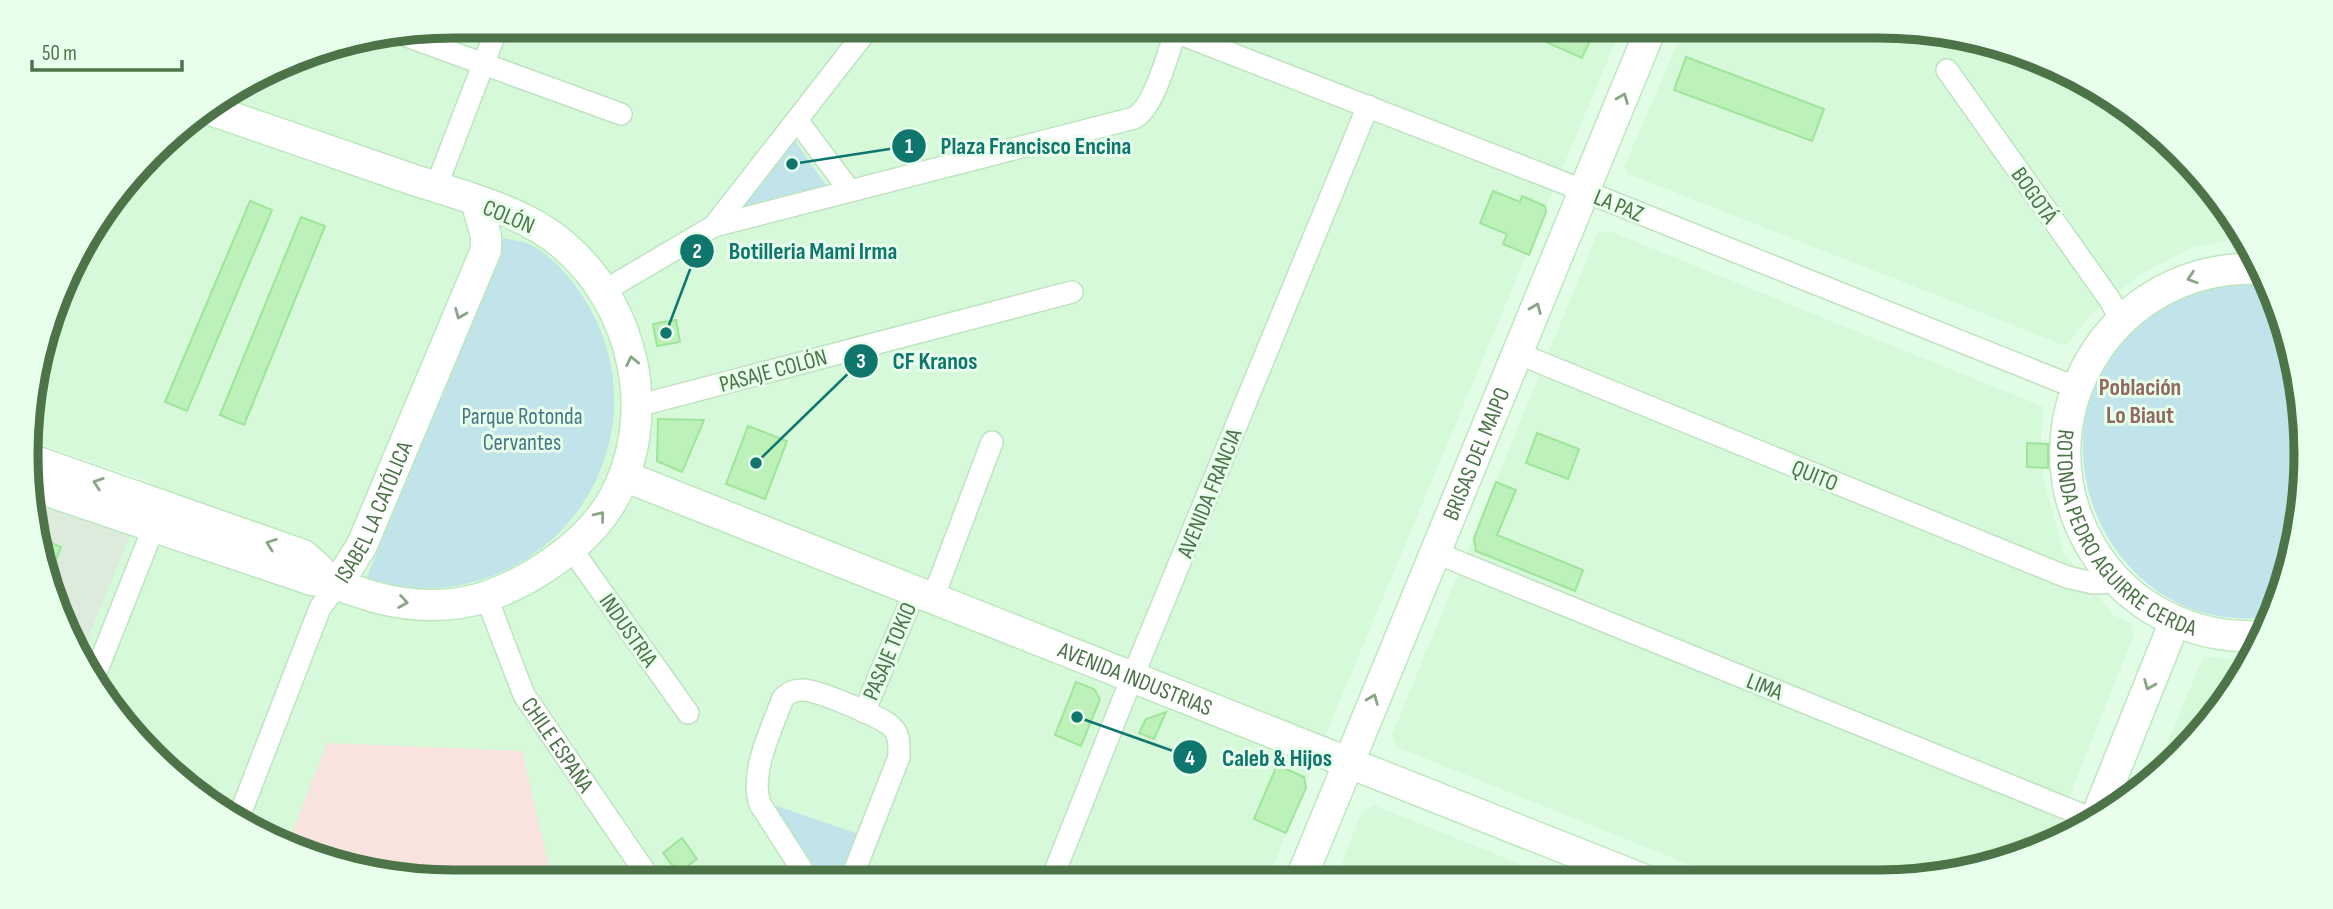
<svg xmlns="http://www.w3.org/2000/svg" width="2333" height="909" viewBox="0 0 2333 909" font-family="'Sofia Sans Condensed',sans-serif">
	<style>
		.residential { fill: #d6f9da }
		.industrial { fill: #ddebdd }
		.education { fill: #f9e3de }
		.green { fill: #c0e4ea }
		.building { fill: #bcf2b9; stroke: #9ee599; stroke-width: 2 }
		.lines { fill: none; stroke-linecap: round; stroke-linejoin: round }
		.street-casing { stroke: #c0e3c1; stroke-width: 24 }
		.secondary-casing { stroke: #bde8be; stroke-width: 33 }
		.street { stroke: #fff; stroke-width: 21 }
		.secondary { stroke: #fff; stroke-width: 30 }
		.oneway { stroke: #8ba588 }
		.labels { text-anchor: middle; stroke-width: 6; stroke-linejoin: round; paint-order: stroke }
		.street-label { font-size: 23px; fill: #4c7448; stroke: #e8ffec }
		.park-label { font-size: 23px; fill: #457686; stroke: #e8ffec }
		.neighbourhood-label { font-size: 24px; font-weight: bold; fill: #91695f; stroke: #e8ffec }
		.rim { fill: none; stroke: #4c7448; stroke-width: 9 }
		.leader { fill: none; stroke: #0f766e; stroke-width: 2.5 }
		.callout-dot { fill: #0f766e; stroke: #e8ffec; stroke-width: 2.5 }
		.mark-label { font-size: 21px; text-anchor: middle; font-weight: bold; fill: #fff }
		.callout-label { font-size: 24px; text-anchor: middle; font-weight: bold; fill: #0f766e; stroke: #e8ffec; stroke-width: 6; stroke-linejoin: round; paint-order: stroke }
	</style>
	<rect width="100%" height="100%" fill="#e2fde6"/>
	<!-- residential -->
	<g class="residential">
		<polygon points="455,26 1622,26 1334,715 1267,881 455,883 343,868 194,794 98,692 82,652 132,532 150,482 31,441 30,398 83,241 172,132 316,49"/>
		<polygon points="1685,26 1879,26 1990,41 2140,115 2249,240 2228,240 2191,248 2139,275 2092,313 2066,346 1628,174 1624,167"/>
		<polygon points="1609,231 2044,407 2041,435 2043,475 2063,552 2113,615 2131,623 2134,634 2050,844 1935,879 1727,880 1397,747 1392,735 1598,232"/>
		<polygon points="2203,657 2253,660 2249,669 2161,776 2151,783"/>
		<polygon points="1374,805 1560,880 1335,881 1362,811"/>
	</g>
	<!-- industrial -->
	<polygon class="industrial" points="33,497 132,532 82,652 35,538"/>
	<!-- education -->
	<polygon class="education" points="327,743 522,751 553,883 454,883 343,868 289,841"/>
	<!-- green -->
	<g class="green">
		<polygon points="793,138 829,190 732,215"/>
		<path d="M503,238C511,240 521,241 529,244C551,254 573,280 585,300C657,415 589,563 455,586C424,591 396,587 365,582Z"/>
		<path d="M2239,278L2262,279L2303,399L2292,566L2270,618C2252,619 2235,619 2217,616C2124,599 2066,499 2087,409C2096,373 2114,344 2143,321C2153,313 2165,301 2177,296C2196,287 2219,284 2239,278Z"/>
		<polygon points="771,804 858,834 838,882 823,882"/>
	</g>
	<!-- building -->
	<g class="building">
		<polygon points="1510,26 1597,26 1582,58"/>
		<polygon points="1686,57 1824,109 1812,141 1674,90"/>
		<polygon points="1493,191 1520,202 1522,196 1545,206 1546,212 1529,255 1503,244 1507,234 1480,223"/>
		<polygon points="250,201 272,210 187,411 165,402"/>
		<polygon points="301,217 325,226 244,425 220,415"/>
		<polygon points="676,320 680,342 657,346 653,324"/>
		<polygon points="658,419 704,420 682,472 657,461"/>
		<polygon points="748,426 787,441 765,499 726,484"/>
		<polygon points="1537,433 1579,449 1568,479 1526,463"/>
		<polygon points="2027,443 2048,444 2048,468 2027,467"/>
		<polygon points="1496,482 1516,490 1497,535 1583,570 1575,591 1476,551 1474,538"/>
		<polygon points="34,536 61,547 50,575 35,538"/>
		<polygon points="1076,682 1094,689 1100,699 1081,746 1055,735"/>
		<polygon points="1166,712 1154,739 1139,733 1146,719"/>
		<polygon points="1277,765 1304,777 1306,788 1286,833 1254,819"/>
		<polygon points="682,838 697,859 678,873 663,853"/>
	</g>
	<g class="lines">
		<defs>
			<g id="street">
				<polyline points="1160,26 1554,179 2077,388"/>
				<polyline points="404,35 621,114"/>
				<polyline points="1947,70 2110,300 2121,321"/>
				<polyline points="797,120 850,191"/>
				<polyline points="436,187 498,26"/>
				<polyline points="714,226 870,26"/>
				<path d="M604,291L714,226L1134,118C1155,107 1167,54 1176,31"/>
				<polyline points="1517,353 2067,577 2093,583 2117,582"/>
				<polyline points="637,406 1072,292"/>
				<polyline points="570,547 688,713"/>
				<polyline points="1434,552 2095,820"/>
				<path id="s1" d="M486,596L524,695L652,882"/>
				<polyline points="933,598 992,442"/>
				<polyline points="93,680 159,514"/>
				<polyline points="864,712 915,591"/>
				<polyline points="239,817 320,608 337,585"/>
				<polyline points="1051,881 1123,700 1368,106"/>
				<path d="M810,882L760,804C749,773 772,728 783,698C790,692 794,690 803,690C817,690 879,716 891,726C900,734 899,745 899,757L850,882"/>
			</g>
			<g id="secondary">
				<path id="s2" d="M2259,269C2111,263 2016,421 2092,548C2109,577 2135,601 2165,616C2196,632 2229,638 2263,636"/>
				<polyline points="32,460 303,555 319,569 326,581"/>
				<path id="s3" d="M624,476L1645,880"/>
				<path d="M33,486L312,580C335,582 356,592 378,598C414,607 453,608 488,596C533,580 587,544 612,501C660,417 635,304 561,243C521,210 460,195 411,179C344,156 278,133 211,110"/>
				<path id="s4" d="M337,585L362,545L486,250V236L476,201"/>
				<polyline points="2095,820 2175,621"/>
				<path id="s5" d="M1300,881L1652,26"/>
			</g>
		</defs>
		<!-- street casing -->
		<use href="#street" class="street-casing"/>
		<!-- secondary casing -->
		<use href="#secondary" class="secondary-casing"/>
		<!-- street -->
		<use href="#street" class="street"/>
		<!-- secondary -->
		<use href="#secondary" class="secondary"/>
	</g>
	<!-- one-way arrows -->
	<defs><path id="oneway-chevron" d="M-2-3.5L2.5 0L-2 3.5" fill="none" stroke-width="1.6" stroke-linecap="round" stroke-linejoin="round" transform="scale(1.75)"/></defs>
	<g class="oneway">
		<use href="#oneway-chevron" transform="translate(1623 98) rotate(-68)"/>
		<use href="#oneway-chevron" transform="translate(2192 278) rotate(162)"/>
		<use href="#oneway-chevron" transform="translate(1536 308) rotate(-68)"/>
		<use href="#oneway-chevron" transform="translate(460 314) rotate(112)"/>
		<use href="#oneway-chevron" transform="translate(632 361) rotate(-102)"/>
		<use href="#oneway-chevron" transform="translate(98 483) rotate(-161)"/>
		<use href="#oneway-chevron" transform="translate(600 516) rotate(-51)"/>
		<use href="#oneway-chevron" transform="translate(271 544) rotate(-160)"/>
		<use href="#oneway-chevron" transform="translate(403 602) rotate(9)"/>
		<use href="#oneway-chevron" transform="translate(2149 685) rotate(112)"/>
		<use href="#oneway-chevron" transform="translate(1373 699) rotate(-68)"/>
	</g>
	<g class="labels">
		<!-- street labels -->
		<g class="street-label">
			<text transform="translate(2035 195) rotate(55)" y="8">BOGOTÁ</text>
			<text transform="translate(1619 205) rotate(22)" y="8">LA PAZ</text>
			<text transform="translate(509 216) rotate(23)" y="8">COLÓN</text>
			<text transform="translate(773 370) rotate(-15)" y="8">PASAJE COLÓN</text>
			<text dy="8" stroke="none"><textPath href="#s5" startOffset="462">BRISAS DEL MAIPO</textPath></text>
			<text transform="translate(1815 475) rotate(22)" y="8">QUITO</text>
			<text transform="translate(1209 493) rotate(-68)" y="8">AVENIDA FRANCIA</text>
			<text dy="8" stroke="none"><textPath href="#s4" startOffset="82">ISABEL LA CATÓLICA</textPath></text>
			<text dy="8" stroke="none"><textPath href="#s2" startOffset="404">ROTONDA PEDRO AGUIRRE CERDA</textPath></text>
			<text transform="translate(629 630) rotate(55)" y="8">INDUSTRIA</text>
			<text transform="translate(889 651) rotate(-67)" y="8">PASAJE TOKIO</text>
			<text dy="8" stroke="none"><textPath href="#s3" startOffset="550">AVENIDA INDUSTRIAS</textPath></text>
			<text transform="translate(1765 686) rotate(22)" y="8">LIMA</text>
			<text dy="8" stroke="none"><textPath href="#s1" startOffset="166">CHILE ESPAÑA</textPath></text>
		</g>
		<!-- park labels -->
		<g class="park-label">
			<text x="522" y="424">Parque Rotonda<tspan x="522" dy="26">Cervantes</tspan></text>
		</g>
		<!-- neighbourhood labels -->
		<g class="neighbourhood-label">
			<text x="2140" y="395">Población<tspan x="2140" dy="28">Lo Biaut</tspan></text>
		</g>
	</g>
	<!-- crop -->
	<path d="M0 0H2333V909H0ZM454 38H1878A416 416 0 0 1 2294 454V454A416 416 0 0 1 1878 870H454A416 416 0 0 1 38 454V454A416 416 0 0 1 454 38Z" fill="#e8ffec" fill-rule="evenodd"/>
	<path class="rim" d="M454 38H1878A416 416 0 0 1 2294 454V454A416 416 0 0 1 1878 870H454A416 416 0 0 1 38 454V454A416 416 0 0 1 454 38Z"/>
	<!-- callouts -->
	<path class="leader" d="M792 164L909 146M666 333L697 251M756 463L861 361M1077 717L1190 757"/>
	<g class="callout-dot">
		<circle cx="792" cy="164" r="7"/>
		<circle cx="666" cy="333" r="7"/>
		<circle cx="756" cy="463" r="7"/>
		<circle cx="1077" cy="717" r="7"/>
		<circle cx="909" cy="146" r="18"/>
		<circle cx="697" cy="251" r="18"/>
		<circle cx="861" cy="361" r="18"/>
		<circle cx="1190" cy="757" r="18"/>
	</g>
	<g class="mark-label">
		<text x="909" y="153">1</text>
		<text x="697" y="258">2</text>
		<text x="861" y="368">3</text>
		<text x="1190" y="765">4</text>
	</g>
	<g class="callout-label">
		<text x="1036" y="154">Plaza Francisco Encina</text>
		<text x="813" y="259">Botilleria Mami Irma</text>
		<text x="935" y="369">CF Kranos</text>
		<text x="1277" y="766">Caleb &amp; Hijos</text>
	</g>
	<!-- scale -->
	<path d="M32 60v10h150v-10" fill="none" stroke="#4c7448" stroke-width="3.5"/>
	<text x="42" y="60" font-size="21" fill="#4c7448" stroke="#e8ffec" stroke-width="5" paint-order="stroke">50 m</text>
</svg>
